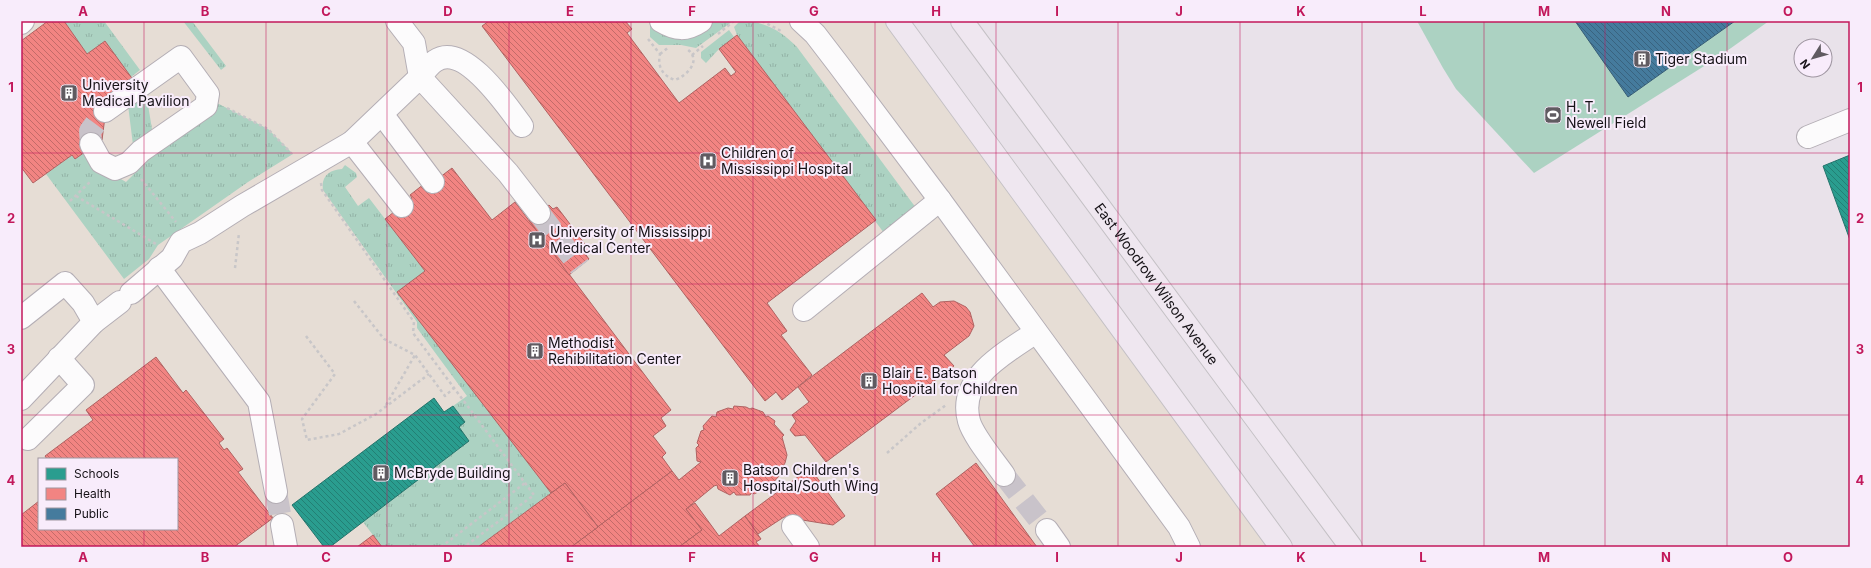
<svg xmlns="http://www.w3.org/2000/svg" width="1871" height="568" viewBox="0 0 1871 568" font-family="Inter,sans-serif">
	<style>
		.medical { fill: #e6ddd5; fill-rule: evenodd }
		.grass { fill: url(#grass-tufts) }
		.pitch { fill: #acd2c2 }
		.schools { fill: url(#schools-back-hatch); stroke: #24736b }
		.health { fill: url(#health-back-hatch); stroke: #b06262 }
		.public { fill: url(#public-back-hatch); stroke: #375c75 }
		.lines { fill: none; stroke-linecap: round; stroke-linejoin: round }
		.minor-tunnel { stroke: #c9c3ca; stroke-width: 22; stroke-dasharray: 22 11; stroke-linecap: butt }
		.minor-casing { stroke: #b4aeb5; stroke-width: 24 }
		.major-casing { stroke: #c4c1c5; stroke-width: 24 }
		.path { stroke: #c8c6c8; stroke-width: 2.5; stroke-dasharray: 3 3; stroke-linecap: butt }
		.minor { stroke: #fcfbfc; stroke-width: 22 }
		.major { stroke: #efe7f0; stroke-width: 22 }
		.grid { fill: none; stroke: #c2185b; stroke-width: 1; stroke-opacity: 0.55 }
		.labels { text-anchor: middle; stroke-width: 4; stroke-linejoin: round; paint-order: stroke }
		.poi-label { font-size: 14px; fill: #161217; stroke: #f8ecfb; text-anchor: start }
		.street-label { font-size: 14px; fill: #161217; stroke: #f8ecfb }
		.neatline { fill: none; stroke: #c2185b; stroke-width: 1.5 }
		.grid-label { font-size: 13px; text-anchor: middle; font-weight: bold; fill: #c2185b }
	</style>
	<defs>
		<pattern id="grass-tufts" width="24" height="20" patternUnits="userSpaceOnUse"><rect width="24" height="20" fill="#acd2c2"/><path d="M3 7l-1-3M5 7V3M7 7l1-3M15 17l-1-3M17 17v-4M19 17l1-3" fill="none" stroke="#93b3a6"/></pattern>
		<pattern id="schools-back-hatch" width="6" height="6" patternUnits="userSpaceOnUse"><rect width="6" height="6" fill="#2a9d8f"/><path d="M-1 5l2 2M0 0l6 6M5-1l2 2" fill="none" stroke="#237f74"/></pattern>
		<pattern id="health-back-hatch" width="6" height="6" patternUnits="userSpaceOnUse"><rect width="6" height="6" fill="#f28482"/><path d="M-1 5l2 2M0 0l6 6M5-1l2 2" fill="none" stroke="#c36b69"/></pattern>
		<pattern id="public-back-hatch" width="6" height="6" patternUnits="userSpaceOnUse"><rect width="6" height="6" fill="#457b9d"/><path d="M-1 5l2 2M0 0l6 6M5-1l2 2" fill="none" stroke="#39637f"/></pattern>
	</defs>
	<rect width="100%" height="100%" fill="#e9e2ea"/>
	<!-- medical -->
	<path class="medical" d="M21,21H890L1280,547H21ZM39,459H177V529H39Z"/>
	<!-- grass -->
	<g class="grass">
		<polygon points="64,21 104,21 140,70 131,77 105,41 87,54"/>
		<polygon points="183,21 192,21 226,66 221,70"/>
		<polygon points="712,21 733,21 696,48 681,45 659,45 650,37 650,25 652,24 698,29"/>
		<path d="M740,21C764,21 780,30 797,47L916,208L884,233L737,35L734,27Z"/>
		<polygon points="729,30 734,37 719,49 706,63 701,58 701,52"/>
		<polygon points="146,93 153,135 133,145 128,105"/>
		<polygon points="215,102 268,129 293,154 248,182 158,245 149,259 124,279 46,174 72,155 75,159 88,150 97,165 126,182 156,152"/>
		<path d="M345,165L356,173L357,177L345,187L358,206L369,198L425,271L551,493L478,547H382L363,522L469,441L459,427L465,422L453,406L467,396L417,328V322L323,190C321,176 329,170 342,169Z"/>
	</g>
	<!-- pitch -->
	<polygon class="pitch" points="1417,21 1769,21 1717,58 1534,173 1456,89 1443,68"/>
	<!-- schools -->
	<g class="schools">
		<polygon points="1850,155 1850,240 1823,166"/>
		<polygon points="434,398 444,412 453,406 465,422 459,427 469,441 330,547 324,547 292,505"/>
	</g>
	<!-- health -->
	<g class="health">
		<polygon points="48,21 64,21 87,54 105,41 134,81 106,109 102,140 75,159 72,155 33,183 21,167 21,41"/>
		<polygon points="489,21 625,21 632,29 627,33 679,103 725,68 731,76 736,72 719,49 737,35 876,220 767,303 787,331 781,335 812,375 782,400 776,392 765,401 482,26"/>
		<polygon points="452,168 492,220 515,202 671,410 661,418 666,426 653,436 666,453 662,457 672,471 598,527 565,483 551,493 397,292 425,271 385,219 412,198 410,195 424,184 427,187"/>
		<polygon points="549,205 553,209 557,207 573,228 570,231 571,233 574,230 591,252 586,255 589,259 569,275 529,220"/>
		<polygon points="922,293 933,307 940,302 954,301 966,307 970,312 974,326 969,336 944,355 954,366 826,462 805,435 795,436 790,430 796,421 792,415 809,402 798,387"/>
		<polygon points="156,357 183,393 186,390 224,439 219,443 224,450 227,448 243,469 238,472 273,518 234,547 21,547 21,515 39,501 39,529 177,529 177,459 47,459 45,456 93,420 86,410"/>
		<polygon points="734,406 746,407 750,409 752,408 763,412 766,417 768,416 775,421 774,424 784,435 782,437 787,455 785,463 778,474 779,476 771,485 768,485 766,488 754,494 752,492 750,495 736,495 734,492 730,495 718,489 717,485 714,486 686,509 702,530 679,547 571,547 672,471 679,480 701,462 697,461 696,448 699,445 697,443 701,431 704,430 703,426 712,416 716,417 717,412 728,408 733,409"/>
		<polygon points="976,463 1034,543 1037,547 975,547 936,494"/>
		<polygon points="810,468 845,516 833,525 784,517 758,534 745,516"/>
		<polygon points="565,483 598,527 571,547 478,547"/>
		<polygon points="695,503 719,536 745,516 761,539 756,542 760,547 679,547 702,530 686,509"/>
		<polygon points="373,535 382,547 357,547"/>
	</g>
	<!-- public -->
	<polygon class="public" points="1575,21 1735,21 1628,97"/>
	<g class="lines">
		<!-- minor-tunnel -->
		<g class="minor-tunnel">
			<polyline points="91,144 90,131 105,111"/>
			<polyline points="539,213 580,267"/>
			<polyline points="1004,475 1047,530"/>
			<polyline points="276,492 282,525"/>
		</g>
		<defs>
			<g id="minor">
				<polyline points="397,21 414,43 420,77"/>
				<path d="M661,21C676,30 686,31 701,21"/>
				<polyline points="801,21 815,34 838,64 940,200 1179,527 1189,547"/>
				<polyline points="21,23 23,21"/>
				<path d="M420,77C424,72 429,65 435,61C464,41 507,106 522,126"/>
				<polyline points="382,114 433,182"/>
				<polyline points="1808,137 1850,120"/>
				<polyline points="352,142 402,206"/>
				<polyline points="91,144 101,162 115,169 129,163 141,151 206,106 208,94 181,57 105,111"/>
				<polyline points="159,268 259,402 276,492"/>
				<polyline points="131,293 172,258 181,242 200,233 242,206 352,142 420,77 508,173 539,213"/>
				<polyline points="804,310 940,200"/>
				<polyline points="21,318 65,283 83,303 94,322"/>
				<polyline points="21,399 94,322 120,302"/>
				<polyline points="28,439 83,385 59,358"/>
				<path d="M1004,475C995,462 973,436 969,421C957,377 1006,353 1036,332"/>
				<polyline points="282,525 286,547"/>
				<polyline points="793,526 808,547"/>
				<polyline points="1047,530 1059,547"/>
			</g>
			<g id="major">
				<polyline points="897,21 1281,547"/>
				<path id="s1" d="M962,21L1351,547"/>
			</g>
		</defs>
		<!-- minor casing -->
		<use href="#minor" class="minor-casing"/>
		<!-- major casing -->
		<use href="#major" class="major-casing"/>
		<!-- path -->
		<g class="path">
			<polyline points="762,21 783,32"/>
			<polyline points="718,34 734,21"/>
			<path d="M648,39L660,54C657,67 663,76 675,80C688,75 702,60 687,49"/>
			<polyline points="660,54 669,47"/>
			<polyline points="692,55 703,46"/>
			<polyline points="227,108 268,129 292,154"/>
			<polyline points="141,179 176,222"/>
			<polyline points="321,183 322,190 414,322 413,333 534,495 464,547"/>
			<polyline points="76,196 156,244"/>
			<polyline points="70,201 91,181"/>
			<polyline points="235,268 239,233"/>
			<polyline points="354,301 384,339 415,355 445,396 454,388"/>
			<polyline points="306,336 335,374 302,419 307,440 339,434 376,414 429,374"/>
			<polyline points="386,405 415,355"/>
			<polyline points="887,453 921,423 946,405"/>
			<polyline points="441,547 525,483"/>
		</g>
		<!-- minor -->
		<use href="#minor" class="minor"/>
		<!-- major -->
		<use href="#major" class="major"/>
	</g>
	<!-- grid -->
	<path class="grid" d="M144,21V459M266,21V547M387,21V547M509,21V547M631,21V547M753,21V547M875,21V547M996,21V547M1118,21V547M1240,21V547M1362,21V547M1484,21V547M1605,21V547M1727,21V547M21,153H1850M21,284H1850M21,415H1850M144,529V547"/>
	<!-- icons -->
	<defs>
		<symbol id="building-square" viewBox="-11 -11 22 22"><rect x="-9" y="-9" width="18" height="18" rx="4" fill="#605b61" stroke="#f8ecfb"/><path d="M-4-6H4V6H1V3H-1V6H-4ZM-2.5-4.3h1.7v1.8h-1.7ZM.8-4.3h1.7v1.8H.8ZM-2.5-1h1.7V.8h-1.7ZM.8-1h1.7V.8H.8Z" fill="#fff"/></symbol>
		<symbol id="stadium-square" viewBox="-11 -11 22 22"><rect x="-9" y="-9" width="18" height="18" rx="4" fill="#605b61" stroke="#f8ecfb"/><path d="M0-5a6.5 5 0 1 0 0 10a6.5 5 0 1 0 0-10ZM-3.5-1.8h7v3.6h-7Z" fill="#fff"/></symbol>
		<symbol id="hospital-square" viewBox="-11 -11 22 22"><rect x="-9" y="-9" width="18" height="18" rx="4" fill="#605b61" stroke="#f8ecfb"/><path d="M-5-5h3v3.5h4V-5h3V5h-3V1.5h-4V5h-3Z" fill="#fff"/></symbol>
	</defs>
	<g fill-rule="evenodd">
		<use href="#building-square" x="1632" y="49" width="20" height="20"/>
		<use href="#building-square" x="59" y="83" width="20" height="20"/>
		<use href="#stadium-square" x="1543" y="105" width="20" height="20"/>
		<use href="#hospital-square" x="698" y="151" width="20" height="20"/>
		<use href="#hospital-square" x="527" y="230" width="20" height="20"/>
		<use href="#building-square" x="525" y="341" width="20" height="20"/>
		<use href="#building-square" x="859" y="371" width="20" height="20"/>
		<use href="#building-square" x="371" y="463" width="20" height="20"/>
		<use href="#building-square" x="720" y="468" width="20" height="20"/>
	</g>
	<g class="labels">
		<!-- poi labels -->
		<g class="poi-label">
			<text x="1655" y="64">Tiger Stadium</text>
			<text x="82" y="90">University<tspan x="82" dy="16">Medical Pavilion</tspan></text>
			<text x="1566" y="112">H. T.<tspan x="1566" dy="16">Newell Field</tspan></text>
			<text x="721" y="158">Children of<tspan x="721" dy="16">Mississippi Hospital</tspan></text>
			<text x="550" y="237">University of Mississippi<tspan x="550" dy="16">Medical Center</tspan></text>
			<text x="548" y="348">Methodist<tspan x="548" dy="16">Rehibilitation Center</tspan></text>
			<text x="882" y="378">Blair E. Batson<tspan x="882" dy="16">Hospital for Children</tspan></text>
			<text x="743" y="475">Batson Children's<tspan x="743" dy="16">Hospital/South Wing</tspan></text>
			<text x="394" y="478">McBryde Building</text>
		</g>
		<!-- street labels -->
		<g class="street-label">
			<text dy="5" stroke="none"><textPath href="#s1" startOffset="327">East Woodrow Wilson Avenue</textPath></text>
		</g>
	</g>
	<!-- border -->
	<rect width="1871" height="568" fill="none" stroke="#f8ecfb" stroke-width="44"/>
	<!-- legend -->
	<rect x="38" y="458" width="140" height="72" fill="#f8ecfb" stroke="#9e95a0"/>
	<rect x="46" y="468" width="20" height="12" fill="#2a9d8f" stroke="#9e95a0"/>
	<text x="74" y="478" font-size="12" fill="#161217">Schools</text>
	<rect x="46" y="488" width="20" height="12" fill="#f28482" stroke="#9e95a0"/>
	<text x="74" y="498" font-size="12" fill="#161217">Health</text>
	<rect x="46" y="508" width="20" height="12" fill="#457b9d" stroke="#9e95a0"/>
	<text x="74" y="518" font-size="12" fill="#161217">Public</text>
	<!-- north arrow -->
	<g transform="translate(1813 58) rotate(233)"><circle r="19" fill="#f8ecfb" stroke="#9e95a0"/>
	<path d="M0-3L7 15L0 10L-7 15Z" fill="#605b61"/>
	<text y="-6" font-size="11" font-weight="bold" text-anchor="middle" fill="#161217">N</text>
	</g>
	<rect x="22" y="22" width="1827" height="524" class="neatline"/>
	<g class="grid-label">
		<text x="83" y="16">A</text>
		<text x="205" y="16">B</text>
		<text x="326" y="16">C</text>
		<text x="448" y="16">D</text>
		<text x="570" y="16">E</text>
		<text x="692" y="16">F</text>
		<text x="814" y="16">G</text>
		<text x="936" y="16">H</text>
		<text x="1057" y="16">I</text>
		<text x="1179" y="16">J</text>
		<text x="1301" y="16">K</text>
		<text x="1423" y="16">L</text>
		<text x="1544" y="16">M</text>
		<text x="1666" y="16">N</text>
		<text x="1788" y="16">O</text>
		<text x="11" y="92">1</text>
		<text x="1860" y="92">1</text>
		<text x="11" y="223">2</text>
		<text x="1860" y="223">2</text>
		<text x="11" y="354">3</text>
		<text x="1860" y="354">3</text>
		<text x="11" y="485">4</text>
		<text x="1860" y="485">4</text>
		<text x="83" y="562">A</text>
		<text x="205" y="562">B</text>
		<text x="326" y="562">C</text>
		<text x="448" y="562">D</text>
		<text x="570" y="562">E</text>
		<text x="692" y="562">F</text>
		<text x="814" y="562">G</text>
		<text x="936" y="562">H</text>
		<text x="1057" y="562">I</text>
		<text x="1179" y="562">J</text>
		<text x="1301" y="562">K</text>
		<text x="1423" y="562">L</text>
		<text x="1544" y="562">M</text>
		<text x="1666" y="562">N</text>
		<text x="1788" y="562">O</text>
	</g>
</svg>
